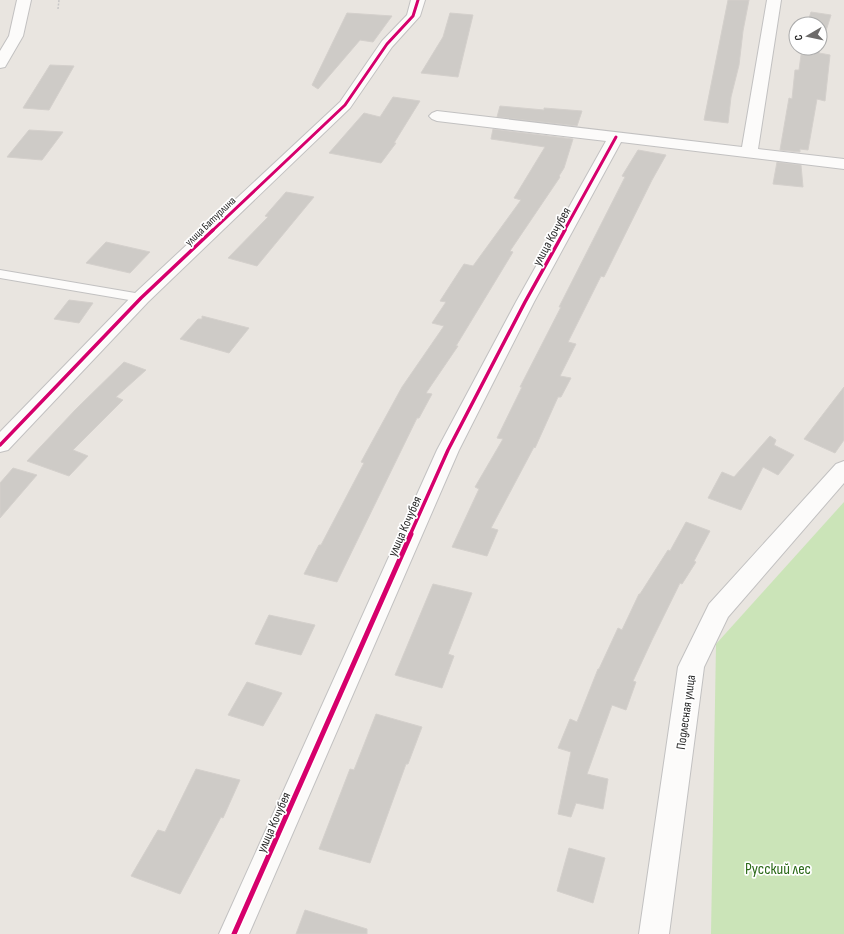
<svg xmlns="http://www.w3.org/2000/svg" width="844" height="934" viewBox="0 0 844 934" font-family="'Sofia Sans Condensed',sans-serif">
	<style>
		.green { fill: #cbe4b8 }
		.building { fill: #cecbc7; stroke: #d4d0cc }
		.lines { fill: none; stroke-linecap: round; stroke-linejoin: round }
		.lane-casing { stroke: #c2c1c1; stroke-width: 2 }
		.street-casing { stroke: #c2c1c1; stroke-width: 2 }
		.path { stroke: #c8c7c7; stroke-width: 1.5; stroke-dasharray: 2 1.5; stroke-linecap: butt }
		.lane { fill: #fcfbfa; fill-rule: evenodd }
		.street { fill: #fcfbfa; fill-rule: evenodd }
		.cycleway-far2-casing { stroke: #fff; stroke-width: 4.5 }
		.cycleway-far1-casing { stroke: #fff; stroke-width: 6 }
		.cycleway-casing { stroke: #fff; stroke-width: 8 }
		.cycleway-far2 { stroke: #d6006c; stroke-width: 3 }
		.cycleway-far1 { stroke: #d6006c; stroke-width: 3.5 }
		.cycleway { stroke: #d6006c; stroke-width: 5 }
		.labels { text-anchor: middle; stroke-width: 3.5; stroke-linejoin: round; paint-order: stroke }
		.far-street-label { font-size: 11px; fill: #2a2a2a; stroke: #fff }
		.street-label { font-size: 13px; fill: #2a2a2a; stroke: #fff }
		.near-park-label { font-size: 16px; fill: #2b6918; stroke: #fff }
	</style>
	<rect width="100%" height="100%" fill="#e9e5e0"/>
	<!-- green -->
	<polygon class="green" points="844,502 844,934 711,934 716,644"/>
	<!-- building -->
	<g class="building">
		<polygon points="728,0 749,0 743,31 739,65 731,97 728,123 704,120"/>
		<polygon points="811,12 831,15 819,53 830,55 825,101 817,99 808,150 800,149 800,152 780,150 789,98 792,99 795,70 799,70 802,48 820,48 820,24 807,24"/>
		<polygon points="347,13 392,16 373,42 360,40 318,89 312,85"/>
		<polygon points="450,13 473,15 458,77 421,73 443,37"/>
		<polygon points="50,65 74,66 49,110 23,108"/>
		<polygon points="393,97 420,101 394,143 396,143 381,163 329,153 364,113 380,117"/>
		<polygon points="500,106 544,110 544,108 582,111 577,126 497,117"/>
		<polygon points="493,129 573,139 564,168 559,176 560,177 510,251 513,252 456,346 458,346 426,393 432,394 419,418 417,418 337,582 304,574 319,545 321,545 364,463 361,462 402,387 444,326 432,323 446,302 440,301 464,264 473,266 521,200 514,198 545,147 491,139"/>
		<polygon points="29,130 63,132 42,160 7,157"/>
		<polygon points="638,150 666,155 652,180 604,277 601,276 568,342 576,344 560,376 571,378 561,397 558,397 535,448 534,447 491,528 498,530 487,556 452,547 479,489 475,487 503,439 497,438 522,387 520,387 561,307 559,307 625,177 622,176"/>
		<polygon points="777,162 801,165 803,187 773,184"/>
		<polygon points="286,192 314,197 257,266 228,258 268,217 265,216"/>
		<polygon points="106,242 150,252 130,273 86,263"/>
		<polygon points="69,300 93,303 79,323 54,319"/>
		<polygon points="202,316 249,328 229,353 180,339 198,319 202,319"/>
		<polygon points="124,362 146,370 116,397 123,400 73,450 88,456 69,476 27,461 76,409"/>
		<polygon points="844,387 844,440 835,453 804,439"/>
		<polygon points="770,436 776,440 774,445 794,455 778,475 763,467 741,510 708,498 722,472 734,477"/>
		<polygon points="13,468 37,475 0,518 0,483"/>
		<polygon points="686,522 710,531 694,561 696,562 682,584 680,583 652,640 633,681 636,682 626,710 612,705 587,774 608,779 603,809 576,803 571,817 558,814 571,752 558,748 570,719 577,722 598,669 599,669 618,628 622,630 639,594 640,594 668,550 670,551"/>
		<polygon points="433,584 472,593 448,654 454,656 442,688 395,675"/>
		<polygon points="269,615 315,625 301,655 255,644"/>
		<polygon points="247,682 282,693 263,726 228,715"/>
		<polygon points="376,714 422,727 408,764 406,764 370,863 319,849 350,769 354,770"/>
		<polygon points="196,769 240,780 223,818 221,817 180,894 131,876 158,830 165,832"/>
		<polygon points="569,848 605,858 593,903 557,891"/>
		<polygon points="305,910 367,929 367,934 296,934"/>
	</g>
	<g class="lines">
		<defs>
			<polygon id="lane" points="0,270 141,294 146,295 147,298 146,301 141,302 0,278"/>
			<g id="street">
				<polygon points="17,0 31,0 23,36 5,67 0,68 0,51 9,36"/>
				<polygon points="411,0 425,0 420,16 392,47 350,108 148,302 8,450 0,452 0,432 134,294 340,102 382,41 407,15"/>
				<polygon points="767,0 781,0 758,149 844,159 844,169 621,142 534,302 459,450 249,934 219,934 437,450 516,302 606,141 437,121 432,119 429,116 432,113 437,111 742,147"/>
				<polygon points="844,461 844,483 728,617 704,667 669,934 639,934 678,667 709,604 836,464"/>
			</g>
		</defs>
		<!-- lane casing -->
		<use href="#lane" class="lane-casing"/>
		<!-- street casing -->
		<use href="#street" class="street-casing"/>
		<!-- path -->
		<polyline class="path" points="58,9 59,0"/>
		<!-- lane -->
		<use href="#lane" class="lane"/>
		<!-- street -->
		<use href="#street" class="street"/>
		<defs>
			<g id="cycleway-far2">
				<polyline points="212,231 345,105 387,44 413,16 418,0"/>
				<polyline points="564,231 616,137"/>
			</g>
			<g id="cycleway-far1">
				<polyline points="0,445 141,298 213,230"/>
				<polyline points="410,535 448,450 525,302 565,230"/>
			</g>
			<polyline id="cycleway" points="234,934 411,534"/>
		</defs>
		<!-- cycleway-far2 casing -->
		<use href="#cycleway-far2" class="cycleway-far2-casing"/>
		<!-- cycleway-far1 casing -->
		<use href="#cycleway-far1" class="cycleway-far1-casing"/>
		<!-- cycleway casing -->
		<use href="#cycleway" class="cycleway-casing"/>
		<!-- cycleway-far2 -->
		<use href="#cycleway-far2" class="cycleway-far2"/>
		<!-- cycleway-far1 -->
		<use href="#cycleway-far1" class="cycleway-far1"/>
		<!-- cycleway -->
		<use href="#cycleway" class="cycleway"/>
	</g>
	<g class="labels">
		<!-- far-street labels -->
		<g class="far-street-label">
			<text transform="translate(210 221) rotate(-44)" y="4">улица Батурлина</text>
		</g>
		<!-- street labels -->
		<g class="street-label">
			<text transform="translate(551 236) rotate(-61)" y="5">улица Кочубея</text>
			<text transform="translate(404 526) rotate(-66)" y="5">улица Кочубея</text>
			<text transform="translate(685 712) rotate(-82)" y="5">Подлесная улица</text>
			<text transform="translate(273 822) rotate(-66)" y="5">улица Кочубея</text>
		</g>
		<!-- near-park labels -->
		<g class="near-park-label">
			<text x="778" y="874">Русский лес</text>
		</g>
	</g>
	<!-- north arrow -->
	<g transform="translate(808 36) rotate(261)"><circle r="19" fill="#ffffff" stroke="#aaaaaa"/>
	<path d="M0-3L7 15L0 10L-7 15Z" fill="#6d6b6a"/>
	<text y="-6" font-size="11" font-weight="bold" text-anchor="middle" fill="#2a2a2a">С</text>
	</g>
</svg>
